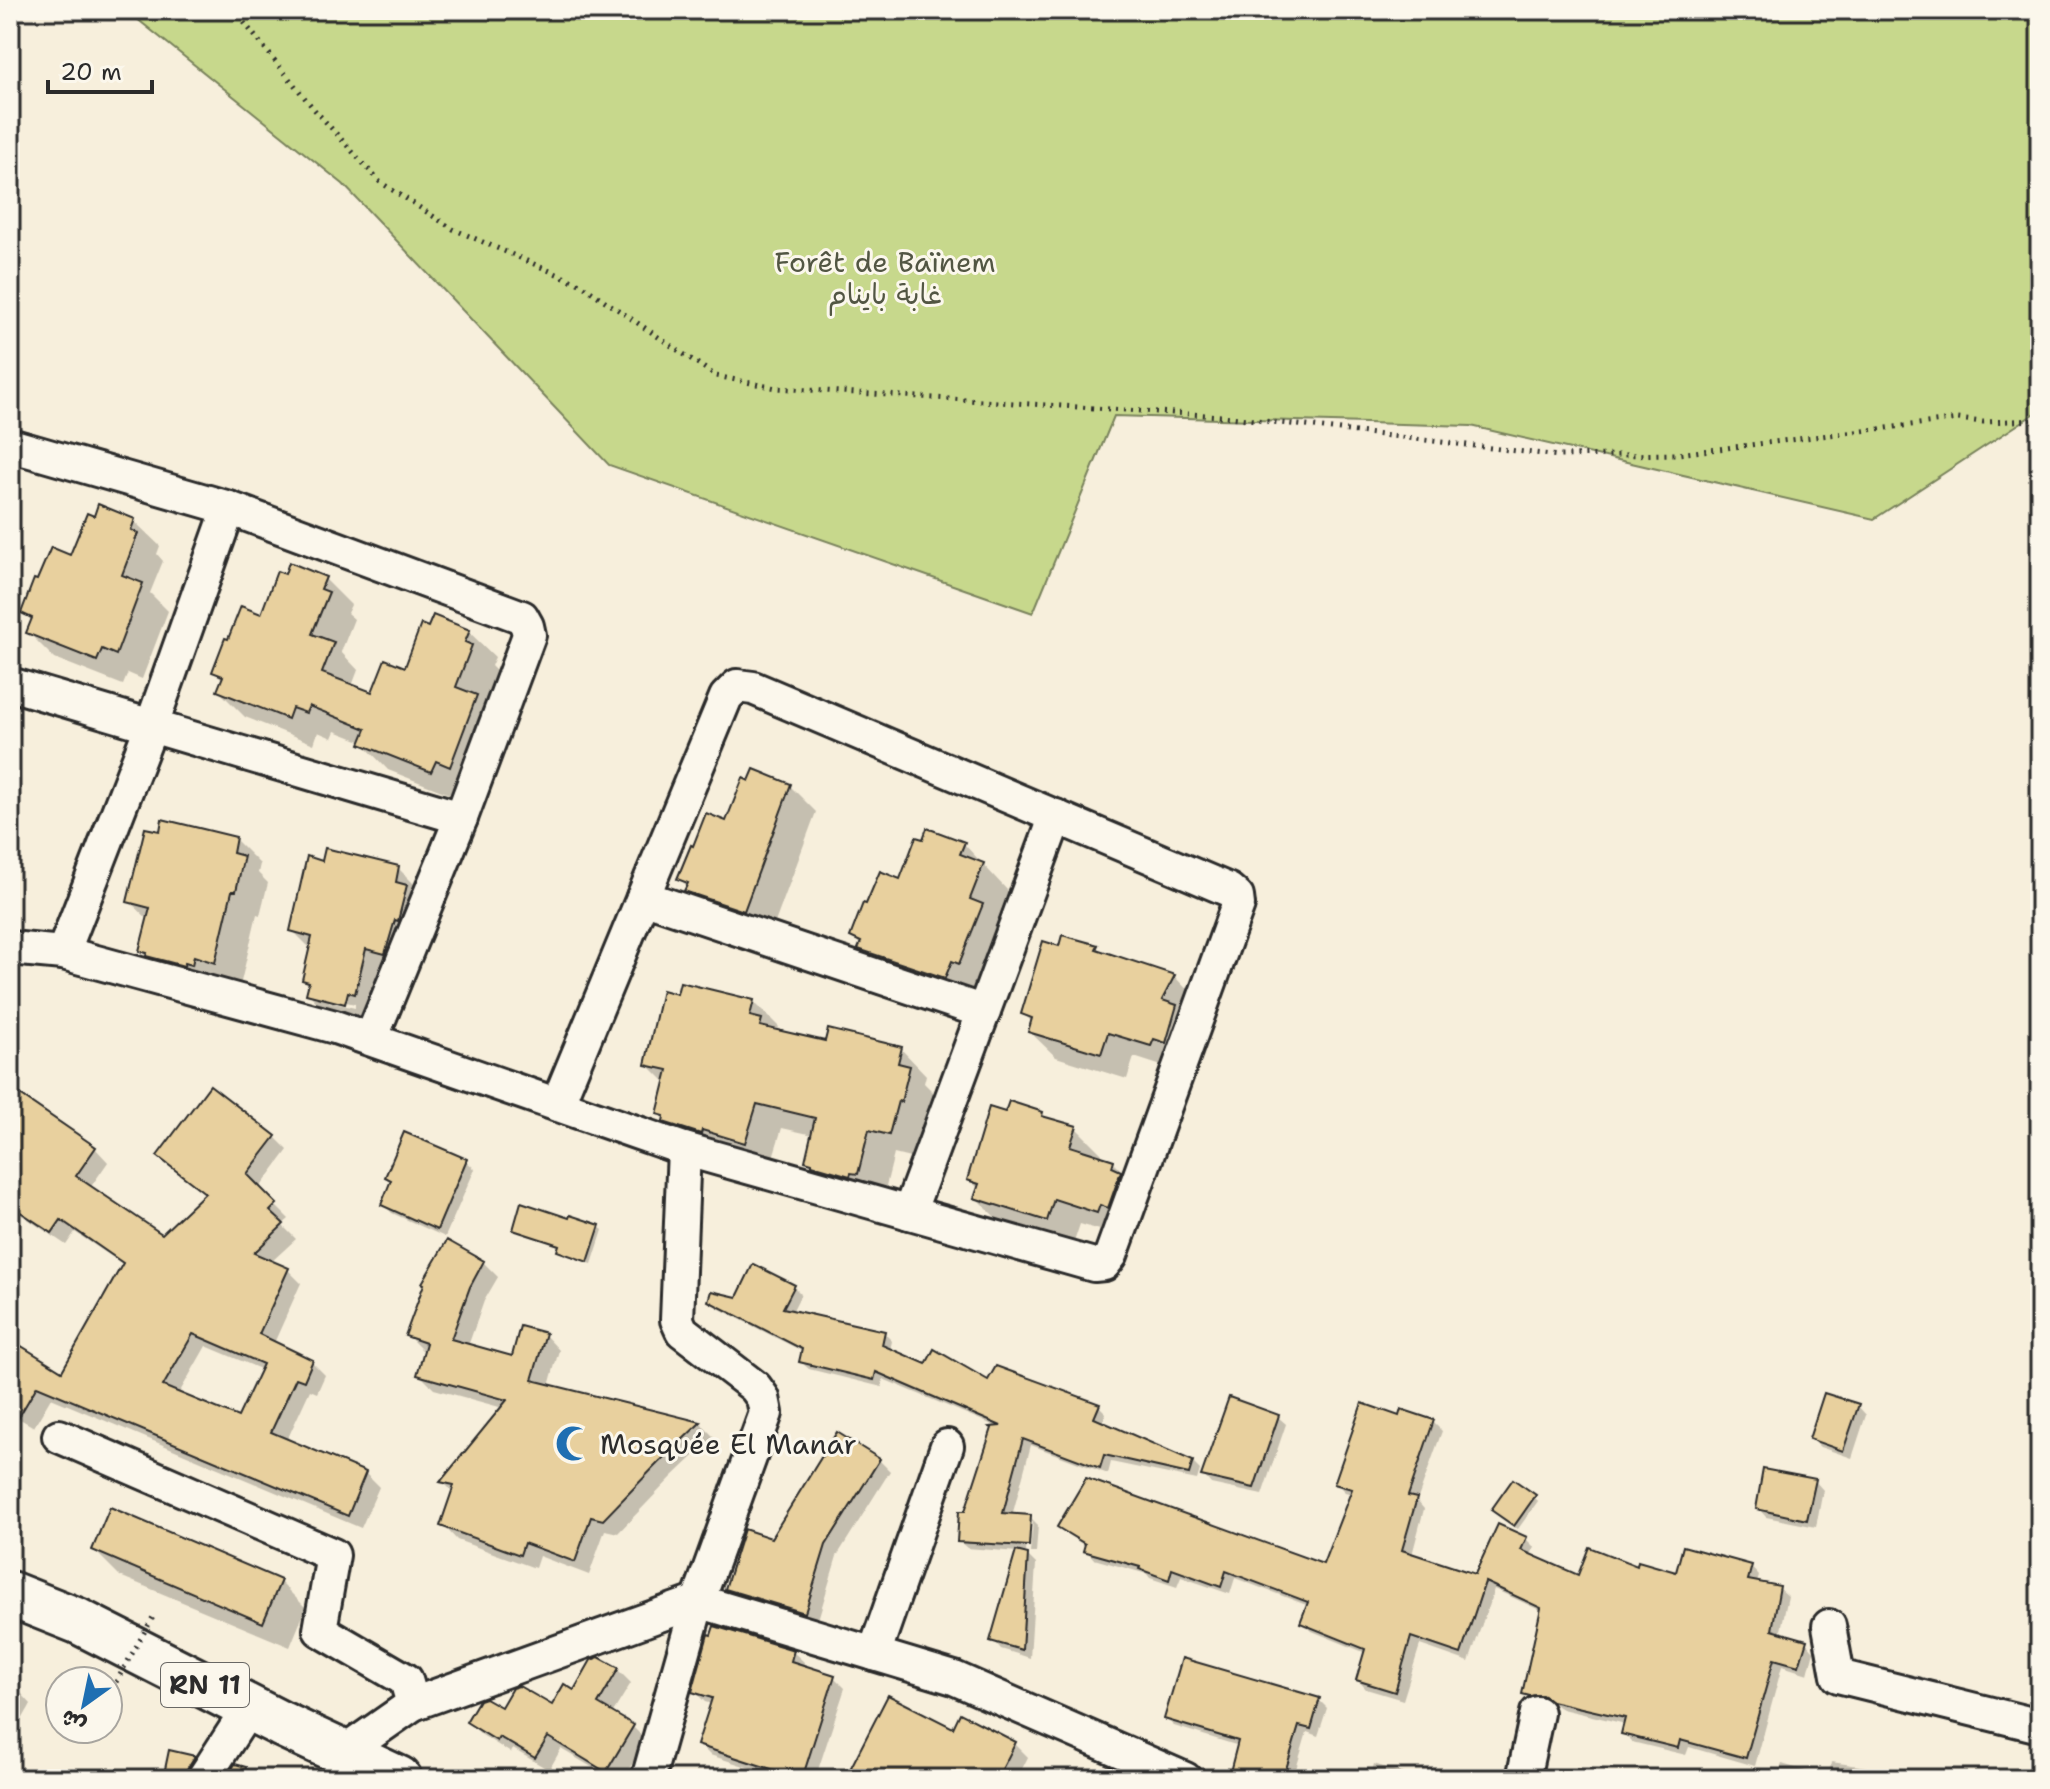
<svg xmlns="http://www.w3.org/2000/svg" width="2050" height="1789" viewBox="0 0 2050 1789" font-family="'Shantell Sans','Playpen Sans Arabic',sans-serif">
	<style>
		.green { fill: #c7d88c; stroke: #79825c; stroke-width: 2 }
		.shadow { fill: #0003; fill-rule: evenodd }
		.building { fill: #e8d09e; stroke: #2b2b2b; stroke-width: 2; fill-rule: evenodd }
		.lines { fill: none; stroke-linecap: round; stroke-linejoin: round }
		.street-casing { stroke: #2b2b2b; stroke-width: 38 }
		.primary-casing { stroke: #2b2b2b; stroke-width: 50 }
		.path { stroke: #2b2b2b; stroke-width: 5; stroke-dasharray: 2 6; stroke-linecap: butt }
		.street { stroke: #fbf7ec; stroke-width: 32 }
		.primary { stroke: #fbf7ec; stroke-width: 44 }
		.path-bridge { stroke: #2b2b2b; stroke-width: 5; stroke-dasharray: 2 6; stroke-linecap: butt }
		.labels { text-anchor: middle; stroke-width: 6; stroke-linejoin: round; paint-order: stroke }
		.shield { fill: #fbf7ec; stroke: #696865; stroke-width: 2 }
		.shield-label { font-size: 26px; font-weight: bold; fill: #2b2b2b }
		.park-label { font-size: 28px; fill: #525643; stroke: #fbf7ec }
		.poi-label { font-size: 28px; fill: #2b2b2b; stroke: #fbf7ec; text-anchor: start }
	</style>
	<rect width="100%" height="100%" fill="#f7efdc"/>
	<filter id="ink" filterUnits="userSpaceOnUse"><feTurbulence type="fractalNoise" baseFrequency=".0125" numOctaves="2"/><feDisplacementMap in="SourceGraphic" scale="16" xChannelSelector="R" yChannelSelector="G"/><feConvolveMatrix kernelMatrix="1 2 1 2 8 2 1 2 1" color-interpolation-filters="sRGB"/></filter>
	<g filter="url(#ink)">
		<!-- green -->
		<polygon class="green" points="126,10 2040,10 2040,410 1874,519 1471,426 1114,416 1033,613 609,465 343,184"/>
		<!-- shadow -->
		<g class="shadow">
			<polygon points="134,521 160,546 157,554 163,561 150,593 168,611 142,679 128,673 123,685 54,658 28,632 33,622 24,613 71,558"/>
			<polygon points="325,579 351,605 347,613 354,619 341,652 358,670 352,686 373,695 406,669 469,632 495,657 491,666 497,672 484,705 502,722 457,797 388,770 363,744 363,742 335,731 332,738 318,732 314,744 245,717 219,691 223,680 214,671 229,642 262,616"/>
			<polygon points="790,786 816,812 770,936 713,916 687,890 688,887 679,878"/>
			<polygon points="235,839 260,864 258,873 268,883 260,915 257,914 240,986 166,976 141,951 149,920 129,901"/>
			<polygon points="964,844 1008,891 997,920 1008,931 971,1003 886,975 860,949 862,946 852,937 901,881"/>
			<path d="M324,863L398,868L424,894L371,1029L334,1020L309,994L310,986L304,980L311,949L292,930ZM329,998L355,1004V1008L329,1002Z"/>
			<polygon points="1096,947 1103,953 1174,976 1199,1002 1177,1071 1134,1057 1127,1079 1056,1057 1030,1032 1033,1023 1023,1013 1060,949"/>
			<polygon points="753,1001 779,1027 777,1032 826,1044 901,1049 926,1075 924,1083 934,1093 926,1126 923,1125 914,1159 894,1154 883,1198 832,1186 807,1161 813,1135 782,1128 770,1167 690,1146 659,1113 666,1083 647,1064"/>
			<path d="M10,1091L95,1148L108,1162L90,1188L162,1236L206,1194L173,1169L159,1156L275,1137L288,1150L259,1189L289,1219L282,1225L296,1239L271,1262L287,1269L301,1283L274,1343L312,1362L325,1375L317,1393L310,1390L287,1440L365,1473L379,1487L361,1528L51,1398L34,1427L13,1415L10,1420V1342L62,1373L124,1265L75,1232L66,1245L10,1207ZM206,1346L263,1370L239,1420L178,1395Z"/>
			<polygon points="1042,1114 1048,1120 1076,1128 1102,1154 1100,1158 1113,1162 1139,1188 1123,1237 1080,1224 1073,1245 1002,1224 976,1198 979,1189 969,1179 1006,1115"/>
			<polygon points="466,1161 475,1169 445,1237 392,1213 383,1204 393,1183 387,1177"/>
			<polygon points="599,1227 603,1230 592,1264 563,1254 559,1250 561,1246 519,1233 515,1229"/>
			<polygon points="483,1262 498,1277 484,1301 468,1346 513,1358 545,1335 559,1350 549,1386 700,1423 714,1437 672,1477 618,1533 605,1530 589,1575 539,1556 535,1568 457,1540 443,1525 454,1493 443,1482 503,1408 434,1389 420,1375 426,1351 422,1350 407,1335"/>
			<polygon points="793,1286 801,1294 792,1312 884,1333 892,1341 890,1350 927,1367 1099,1406 1106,1413 1102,1424 1192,1462 1200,1470 1197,1480 1111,1462 1108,1474 1031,1445 1012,1516 1030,1517 1038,1525 1036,1553 1030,1553 1033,1521 1029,1521 1026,1552 1024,1552 1036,1564 1030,1658 1001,1649 993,1640 1018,1552 967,1548 959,1541 966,1513 1000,1428 883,1379 882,1387 809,1369 801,1362 804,1352 718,1308 710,1301 738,1300"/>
			<polygon points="1858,1406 1866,1415 1852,1458 1820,1447 1811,1439"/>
			<polygon points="1278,1417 1286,1424 1262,1495 1211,1484 1204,1476"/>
			<polygon points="1400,1419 1433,1422 1442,1431 1417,1501 1424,1509 1412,1555 1476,1577 1526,1539 1534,1547 1531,1556 1579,1578 1638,1568 1677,1575 1751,1567 1759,1576 1757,1583 1779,1588 1788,1596 1780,1635 1806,1642 1814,1651 1808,1674 1782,1666 1755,1766 1689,1747 1686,1755 1632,1742 1623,1733 1626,1724 1562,1709 1552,1703 1540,1704 1532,1702 1524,1693 1542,1611 1494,1589 1469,1662 1420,1645 1403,1700 1366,1689 1358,1680 1366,1653 1312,1631 1303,1622 1309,1606 1235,1578 1230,1594 1181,1577 1177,1587 1150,1578 1147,1574 1094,1559 1086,1550 1087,1547 1068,1535 1059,1526 1325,1567 1352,1494 1345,1492 1336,1483"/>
			<polygon points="879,1460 890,1471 837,1556 817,1623 738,1600 727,1589 772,1540"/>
			<polygon points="1815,1481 1823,1490 1816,1527 1766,1517 1758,1508"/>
			<polygon points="1534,1497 1538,1501 1518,1529 1497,1513"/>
			<polygon points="94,1550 280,1582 306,1608 290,1647 120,1576"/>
			<polygon points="793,1652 804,1662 803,1667 834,1677 845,1688 815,1779 774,1779 775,1776 710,1755 699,1744 712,1704 705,1702 694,1691"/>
			<polygon points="618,1670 631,1683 612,1714 633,1727 646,1740 623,1779 612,1779 561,1749 549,1770 513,1749 511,1753 482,1735 468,1722 502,1710 553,1708 575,1693"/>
			<polygon points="10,1687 20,1692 31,1704 10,1741"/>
			<polygon points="1319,1700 1327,1708 1318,1736 1307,1732 1293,1779 1239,1779 1232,1771 1239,1746 1174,1726 1166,1719"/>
			<polygon points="954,1730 1014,1743 1028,1757 1017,1779 848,1779"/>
			<polygon points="1831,1762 1903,1772 1916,1779 1777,1779 1782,1764 1829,1778"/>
			<polygon points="1374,1764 1405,1774 1410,1779 1370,1779"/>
		</g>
		<!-- building -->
		<g class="building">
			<polygon points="98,504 135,519 131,530 138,533 122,575 143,583 116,655 102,649 97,661 26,633 32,618 21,613 34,579 37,580 51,547 70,555 87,513 94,516"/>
			<polygon points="289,562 326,577 321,589 329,592 312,634 334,642 322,673 372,692 385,659 405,667 421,624 428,627 433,615 470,630 465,642 472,645 456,687 477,695 450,767 436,761 431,772 360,744 366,729 309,706 306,713 292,708 288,719 217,691 223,676 212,672 225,638 228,639 241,606 261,614 277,571 285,574"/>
			<polygon points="754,769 791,784 744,911 684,891 688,883 677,879 691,845 693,846 706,813 726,821 743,778 749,781"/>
			<polygon points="162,819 236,837 233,853 244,856 236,891 232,891 215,963 194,956 192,965 185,963 184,966 146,956 147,953 139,951 150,908 127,902 145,828 160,831"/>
			<polygon points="927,828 965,842 960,854 984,863 970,899 983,904 959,964 952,961 945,978 858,949 861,942 850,937 863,903 866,904 880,871 900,879 916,837 923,839"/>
			<polygon points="325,848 399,866 396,882 407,885 398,921 395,920 385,954 366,949 355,994 348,992 345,1004 306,994 309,982 302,980 312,937 290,931 307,856 322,861"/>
			<polygon points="1062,935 1098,945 1096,949 1175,975 1162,1000 1177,1005 1166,1043 1154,1039 1151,1046 1108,1033 1101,1054 1028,1032 1032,1018 1021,1014 1043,941 1059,946"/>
			<polygon points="680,982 754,1000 750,1016 762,1019 760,1026 825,1041 828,1029 902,1047 898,1063 910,1066 901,1102 898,1101 889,1135 869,1130 858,1174 851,1173 850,1176 812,1165 812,1163 805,1161 815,1118 757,1104 745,1143 702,1130 701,1134 663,1122 664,1116 657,1114 668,1070 645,1065 662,990 677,994"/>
			<path d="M210,1085L276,1136L247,1174L277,1204L270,1211L284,1224L254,1253L289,1268L259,1334L313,1360L304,1381L296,1378L271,1432L366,1472L348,1516L37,1386L10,1432V1339L62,1371L123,1263L61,1220L52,1233L10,1205V1088L96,1147L76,1176L162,1234L205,1193L157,1156ZM193,1334L263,1364L238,1417L163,1386Z"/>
			<polygon points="1009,1101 1043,1112 1042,1116 1077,1126 1070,1146 1114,1160 1112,1167 1121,1171 1108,1208 1100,1205 1097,1213 1054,1199 1047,1221 974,1198 979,1184 967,1180 989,1107 1005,1112"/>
			<polygon points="404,1132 467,1159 437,1230 381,1205 391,1180 385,1177"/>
			<polygon points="521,1202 569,1218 570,1215 600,1225 588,1262 557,1251 559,1245 513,1230"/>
			<polygon points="447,1240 484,1261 470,1287 451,1339 512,1356 520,1326 546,1333 532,1380 701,1422 658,1463 603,1520 591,1517 575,1562 524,1543 520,1555 440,1526 454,1485 440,1482 507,1400 417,1375 426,1343 405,1336 424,1284 422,1283"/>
			<polygon points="753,1264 795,1285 783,1308 885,1331 882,1345 926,1364 934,1349 988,1380 996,1366 1100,1404 1094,1418 1193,1461 1189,1474 1104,1455 1100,1468 1023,1439 1003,1513 1031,1515 1029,1546 957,1542 959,1511 965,1511 992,1428 990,1427 1001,1426 876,1372 874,1380 799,1362 802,1349 708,1301 711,1291 737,1297"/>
			<polygon points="1824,1393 1859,1404 1843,1451 1809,1439"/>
			<polygon points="1229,1397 1279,1415 1254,1488 1201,1476"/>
			<polygon points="1362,1403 1399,1416 1401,1409 1434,1420 1408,1496 1417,1498 1402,1550 1475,1574 1498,1524 1527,1537 1521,1550 1578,1575 1589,1547 1637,1566 1638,1561 1676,1572 1683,1546 1752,1565 1748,1580 1780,1586 1772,1630 1807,1640 1799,1666 1774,1659 1746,1758 1680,1740 1678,1748 1621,1734 1625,1718 1551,1701 1542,1695 1530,1696 1522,1694 1541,1608 1485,1582 1461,1654 1411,1637 1395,1692 1356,1680 1365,1649 1300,1623 1308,1602 1226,1571 1221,1587 1172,1569 1169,1580 1139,1569 1140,1567 1083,1551 1085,1544 1057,1527 1086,1478 1323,1564 1352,1489 1334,1484"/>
			<polygon points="837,1432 880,1459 826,1545 805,1613 725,1589 744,1529 771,1538"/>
			<polygon points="1763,1469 1816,1479 1807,1520 1756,1509"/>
			<polygon points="1513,1479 1536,1495 1514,1526 1491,1510"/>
			<polygon points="110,1507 281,1580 263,1623 92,1550"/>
			<polygon points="1016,1551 1028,1554 1022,1650 990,1641"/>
			<polygon points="714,1626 794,1650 791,1661 835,1675 802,1779 697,1745 712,1698 692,1692 708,1634 711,1635"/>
			<polygon points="599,1657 619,1668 598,1704 634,1725 606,1772 548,1737 535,1758 499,1737 497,1741 466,1722 479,1700 485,1698 501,1707 512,1688 519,1686 552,1705 564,1684 574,1690 591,1660"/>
			<polygon points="1182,1658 1320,1698 1311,1729 1299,1726 1283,1779 1253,1779 1230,1772 1238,1741 1164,1719"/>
			<polygon points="888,1695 953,1728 960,1713 1016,1742 997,1779 845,1779"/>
			<polygon points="169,1750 195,1756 187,1769 184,1779 163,1779"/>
			<polygon points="235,1764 246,1767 244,1779 226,1779"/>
		</g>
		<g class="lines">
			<defs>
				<g id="street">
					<polyline points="10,445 229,508 522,617 527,626 529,635 461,818 371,1039"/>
					<polyline points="10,684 461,818"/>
					<polyline points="643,897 984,1012"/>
					<polyline points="10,948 63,953 335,1027 684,1149 1094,1265 1104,1264 1111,1255 1238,905 1237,897 1229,890 753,688 737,686 726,697 557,1105"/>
					<polyline points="63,953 151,727 229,508"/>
					<polyline points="909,1213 1056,816"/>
					<polyline points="59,1436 333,1555 320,1630 406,1680 413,1704"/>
					<polyline points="1829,1626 1838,1676 2040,1726"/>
					<polyline points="874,1654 947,1446"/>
					<polyline points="343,1753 413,1704 698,1601 954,1678 1185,1779"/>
					<polyline points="203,1779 249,1708"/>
					<polyline points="648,1779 698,1601 766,1413 763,1398 755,1387 682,1331 677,1320 684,1149"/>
					<polyline points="1523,1779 1537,1713"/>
				</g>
				<polyline id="primary" points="10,1594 78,1621 281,1724 399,1779"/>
			</defs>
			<!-- street casing -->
			<use href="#street" class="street-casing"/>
			<!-- primary casing -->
			<use href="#primary" class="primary-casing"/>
			<!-- path -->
			<polyline class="path" points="234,10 313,108 380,182 453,229 580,284 716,376 776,388 1222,416 1559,456 1678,454 1958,419 1983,422 2040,420"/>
			<!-- street -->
			<use href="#street" class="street"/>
			<!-- primary -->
			<use href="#primary" class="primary"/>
			<!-- path-bridge -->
			<polyline class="path-bridge" points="116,1682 153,1617"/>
		</g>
	</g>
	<!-- icons -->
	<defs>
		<symbol id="mosque-bare" viewBox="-9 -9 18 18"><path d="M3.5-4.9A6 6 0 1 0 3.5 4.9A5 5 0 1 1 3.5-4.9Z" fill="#1f6fb2" stroke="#fbf7ec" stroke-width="2.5" paint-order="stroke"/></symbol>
	</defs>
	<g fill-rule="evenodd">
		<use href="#mosque-bare" x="548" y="1418" width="51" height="51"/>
	</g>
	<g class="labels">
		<!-- shield labels -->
		<rect class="shield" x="161" y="1663" width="88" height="44" rx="6"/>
		<g class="shield-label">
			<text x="205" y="1694">RN 11</text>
		</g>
		<!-- park labels -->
		<g class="park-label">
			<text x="885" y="272">Forêt de Baïnem<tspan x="885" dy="32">غابة باينام</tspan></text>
		</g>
		<!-- poi labels -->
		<g class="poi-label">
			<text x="600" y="1454">Mosquée El Manar</text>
		</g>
	</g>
	<!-- margin -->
	<rect width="2050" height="1789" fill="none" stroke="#fbf7ec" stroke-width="40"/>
	<rect x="20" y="20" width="2010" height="1749" fill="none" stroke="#2b2b2b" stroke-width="3" filter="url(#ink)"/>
	<!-- north arrow -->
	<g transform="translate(84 1705) rotate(213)"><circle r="38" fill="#fbf7ec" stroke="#a8a59f" stroke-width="2"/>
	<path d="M0-6L14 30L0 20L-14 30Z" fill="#1f6fb2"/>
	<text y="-12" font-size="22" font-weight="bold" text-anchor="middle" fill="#2b2b2b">ش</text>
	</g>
	<!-- scale -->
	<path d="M48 80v12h104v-12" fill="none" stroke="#2b2b2b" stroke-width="4"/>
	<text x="60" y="80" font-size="24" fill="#2b2b2b" stroke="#fbf7ec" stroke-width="6" paint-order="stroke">20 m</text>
</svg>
